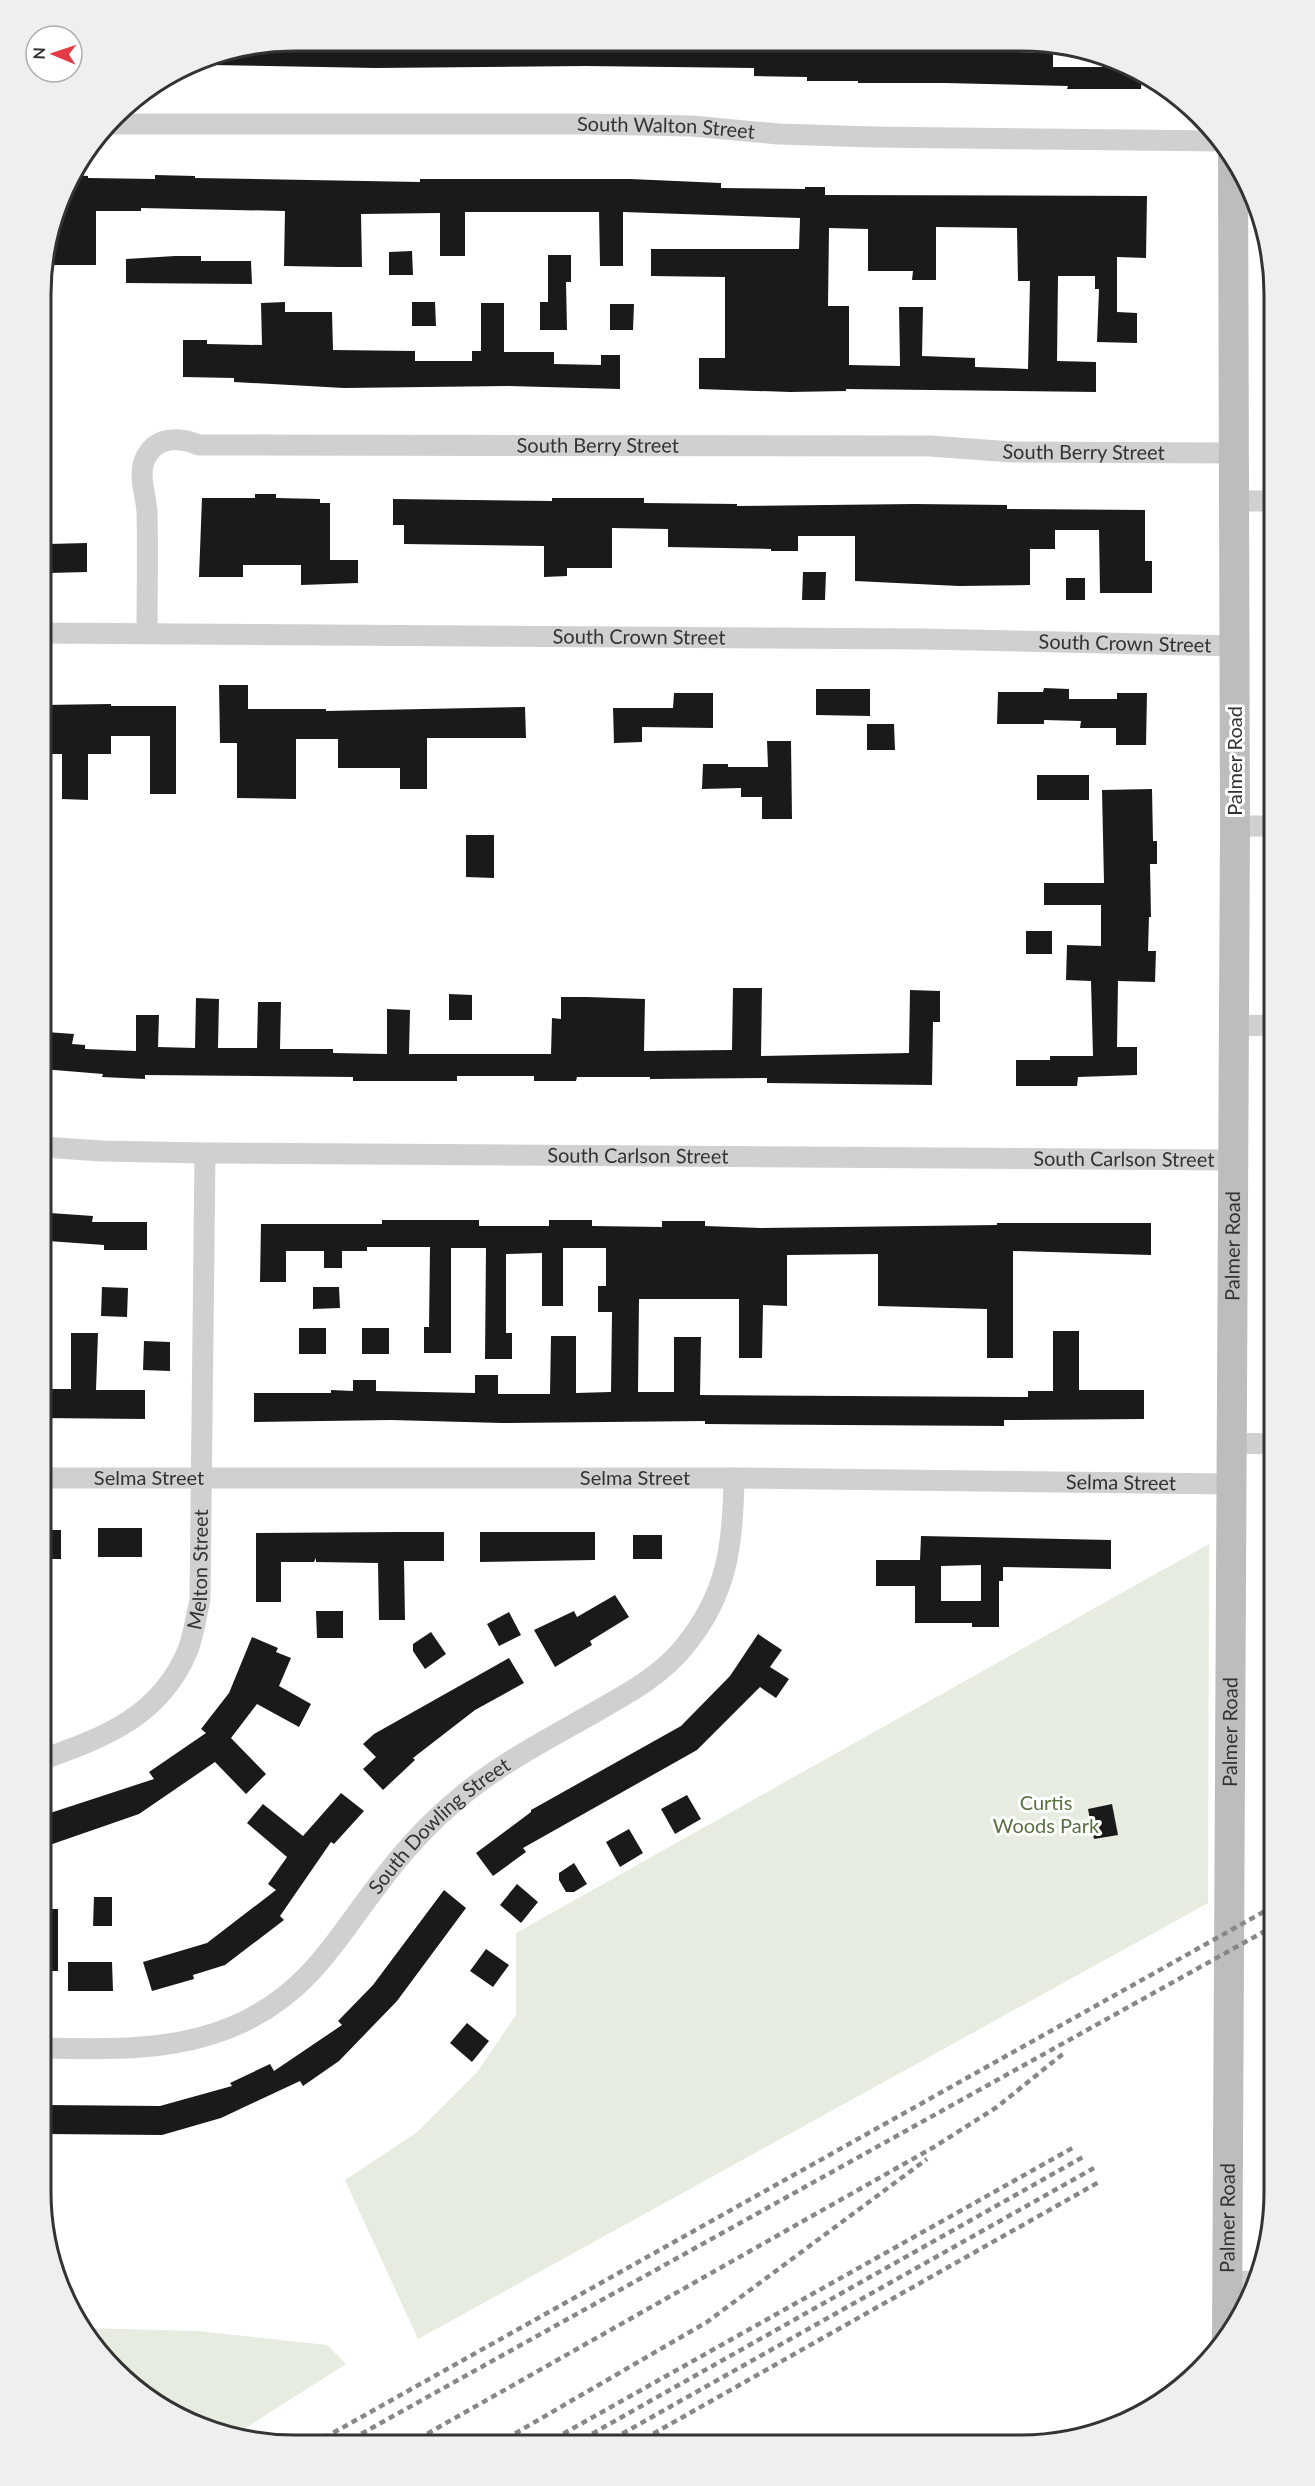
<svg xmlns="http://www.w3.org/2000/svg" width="1315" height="2486" viewBox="0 0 1315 2486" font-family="Lato,sans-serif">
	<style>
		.green { fill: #e6ecdf }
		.building { fill: #1a1a1a; fill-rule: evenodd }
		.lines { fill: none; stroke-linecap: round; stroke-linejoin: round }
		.street { stroke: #d0d0d0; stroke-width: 21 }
		.secondary { stroke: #bdbdbd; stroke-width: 30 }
		.rail { stroke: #888; stroke-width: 4.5; stroke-dasharray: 6 4.5; stroke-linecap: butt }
		.labels { text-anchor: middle; stroke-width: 6; stroke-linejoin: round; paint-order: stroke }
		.street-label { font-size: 20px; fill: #333; stroke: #fff }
		.park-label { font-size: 20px; fill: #56703f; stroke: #fff }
		.rim { fill: none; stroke: #333; stroke-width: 3 }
	</style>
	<rect width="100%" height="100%" fill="#fff"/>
	<!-- green -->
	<g class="green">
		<polygon points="1209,1544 1208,1903 418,2339 345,2180 416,2133 478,2071 516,2015 516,1933"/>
		<polygon points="81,2328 197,2331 327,2345 346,2364 233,2436 196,2426 127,2383"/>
	</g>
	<!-- building -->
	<g class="building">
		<polygon points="294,40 794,44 794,47 847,48 847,50 911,51 911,49 1053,53 1053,67 1110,67 1110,59 1133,66 1142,72 1141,89 1067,89 1068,86 945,83 858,83 858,81 807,81 807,77 754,76 754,68 585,66 376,68 211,65 210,57"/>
		<path d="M71,175L88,176V178L155,179V175L195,176V178L420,182V179H630L721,183V188L805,189V187H825V195L1147,196L1146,258L1117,257V312L1137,313V343L1097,342L1099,289H1095V276H1058L1057,361L1096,362V392L846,389V391L790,392L699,389V358H725V277L651,276V249H799L800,218L623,212V266H600L599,212H465V256H440V213L361,214L362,267H338L284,266L285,211L141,208V211H96V265H43L67,181ZM936,227L1017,228L1018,281H1030L1028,369L975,367V358L922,356L923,307H899L900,366L849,365V306H828L829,228L868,229V271H913L912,280H936Z"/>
		<polygon points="412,251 413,275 389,275 389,252"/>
		<polygon points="548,255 571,255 571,282 566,282 567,330 540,330 540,302 548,302"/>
		<polygon points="175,256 201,256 201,261 251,261 252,284 126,283 126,259"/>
		<polygon points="285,302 285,312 332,312 333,350 415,351 415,361 472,361 472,351 481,351 481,303 504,303 504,352 554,352 554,364 601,365 601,355 620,355 620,389 508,386 344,388 234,382 234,378 183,377 183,340 207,340 207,344 262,345 261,303"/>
		<polygon points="412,302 435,302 436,326 412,326"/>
		<polygon points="610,304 634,304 633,330 610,330"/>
		<polygon points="255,494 276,494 276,498 320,499 320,503 330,503 330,560 358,560 358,583 301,585 301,565 243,565 243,577 199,577 202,498 255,498"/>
		<polygon points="552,498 644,498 644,503 737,504 737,506 914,504 1007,505 1007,509 1145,510 1145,561 1152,561 1152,593 1100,593 1099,530 1055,530 1055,549 1030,549 1030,585 959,586 855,581 855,536 798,536 798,551 771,551 771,549 668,547 668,529 612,528 612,568 567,568 567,576 544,577 544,546 404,544 404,525 393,525 393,499 552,501"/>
		<polygon points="87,543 87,572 48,573 48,544"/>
		<polygon points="803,572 826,572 825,600 802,600"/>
		<rect x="1066" y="578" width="19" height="22"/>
		<polygon points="219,685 248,685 248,709 326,709 326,711 525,707 526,738 427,738 427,789 400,789 400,768 338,768 338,739 296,739 296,799 237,798 237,743 220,743"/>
		<polygon points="1044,688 1069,689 1069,699 1117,699 1117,693 1147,693 1146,745 1116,745 1116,728 1080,728 1081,721 1044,720 1044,724 997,724 998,692 1043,692"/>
		<polygon points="816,689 870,689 870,716 816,715"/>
		<polygon points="674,693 713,693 713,728 642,727 642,742 614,743 613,708 673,708"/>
		<polygon points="111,704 111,706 176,706 176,794 150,794 150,736 111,736 111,754 88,754 88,800 62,799 62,754 42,754 42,705"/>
		<polygon points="867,724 894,724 895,750 867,750"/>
		<polygon points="767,741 791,741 792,819 762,819 762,797 741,797 741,788 702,789 703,764 728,764 728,767 768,767"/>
		<rect x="1037" y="775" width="52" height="25"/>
		<polygon points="1152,789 1153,841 1157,841 1157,864 1150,864 1151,917 1149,917 1148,951 1156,951 1155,982 1118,981 1117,1047 1137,1047 1137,1075 1078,1077 1077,1086 1016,1086 1016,1060 1050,1060 1050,1056 1093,1056 1091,981 1066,980 1067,945 1101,946 1101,905 1044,905 1044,883 1104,883 1102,790"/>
		<polygon points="466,835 494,835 494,878 466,877"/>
		<rect x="1026" y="931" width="26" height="23"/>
		<polygon points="733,988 762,988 761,1056 909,1053 910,990 940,991 940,1022 933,1022 932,1085 767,1083 767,1078 650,1079 650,1077 577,1077 576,1081 534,1081 534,1076 457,1076 457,1081 353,1081 353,1077 145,1075 145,1079 102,1077 103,1074 42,1069 43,1041 46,1041 46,1032 74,1034 72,1044 85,1045 85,1049 136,1051 136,1015 159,1015 158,1047 195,1048 196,998 219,999 218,1048 257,1048 258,1002 281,1002 280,1049 333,1049 333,1053 387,1054 387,1009 410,1010 409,1054 551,1054 552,1018 561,1019 561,997 587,997 645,999 644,1051 732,1050"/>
		<polygon points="449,994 472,995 472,1020 449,1020"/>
		<polygon points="50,1213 93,1216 92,1222 147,1222 147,1250 104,1250 104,1245 48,1241"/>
		<polygon points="382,1220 479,1220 479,1226 549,1226 549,1220 592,1220 592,1226 662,1227 662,1221 705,1221 705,1226 761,1228 997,1225 997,1223 1151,1223 1151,1255 1013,1251 1013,1358 987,1358 987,1309 878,1306 878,1254 787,1255 787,1306 763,1305 762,1358 739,1358 739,1299 639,1299 638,1392 674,1392 674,1337 701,1337 700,1395 1028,1397 1028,1391 1053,1391 1053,1331 1079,1331 1079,1390 1144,1390 1144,1419 1004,1420 1004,1426 705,1424 705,1421 502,1423 391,1420 254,1422 254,1393 331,1393 331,1390 353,1391 353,1380 376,1380 376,1391 475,1393 475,1375 498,1375 498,1394 550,1394 551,1336 576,1336 576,1393 611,1392 612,1312 598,1312 598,1286 606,1286 606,1248 563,1248 563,1306 542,1306 542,1253 506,1254 506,1333 512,1333 512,1359 485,1359 486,1248 451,1248 451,1353 424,1353 424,1327 429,1327 430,1247 367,1247 367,1251 342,1251 342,1268 324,1268 324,1251 286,1251 286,1282 260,1282 261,1224 382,1224"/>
		<polygon points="102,1287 128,1288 127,1317 101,1316"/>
		<polygon points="313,1287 339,1287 340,1308 313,1309"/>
		<rect x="299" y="1328" width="27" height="26"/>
		<rect x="362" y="1328" width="27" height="26"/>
		<polygon points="71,1333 98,1333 96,1390 145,1390 145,1419 41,1418 41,1389 71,1389"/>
		<polygon points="144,1341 170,1342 170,1371 143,1370"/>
		<rect x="98" y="1528" width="44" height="29"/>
		<rect x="41" y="1530" width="20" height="29"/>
		<polygon points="400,1532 444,1532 444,1561 404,1561 405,1620 379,1620 378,1563 316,1562 316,1558 314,1562 281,1562 281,1602 256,1602 256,1533"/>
		<polygon points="480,1532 595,1532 595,1560 480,1562"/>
		<rect x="633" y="1535" width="29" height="24"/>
		<path d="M921,1536L1111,1540V1569L1003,1567V1581H999V1627H972V1623H915V1586H876V1560H920ZM981,1565V1601H941V1566Z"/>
		<polygon points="615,1595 629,1617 590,1641 592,1645 555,1667 534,1630 574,1611 577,1617"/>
		<polygon points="316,1611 343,1611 343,1638 317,1638"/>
		<polygon points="509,1612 521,1635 499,1646 487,1624"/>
		<polygon points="431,1632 446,1654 425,1669 413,1651 413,1644"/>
		<polygon points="758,1634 782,1650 770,1667 789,1679 776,1698 760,1687 697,1750 523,1848 526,1852 493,1876 476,1853 531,1812 531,1810 681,1726 730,1676"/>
		<polygon points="252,1637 278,1648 276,1652 291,1658 279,1686 311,1704 299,1727 257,1704 231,1738 266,1774 246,1794 215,1762 139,1814 41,1848 41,1816 154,1779 149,1772 206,1733 201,1729 229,1693"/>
		<polygon points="509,1658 524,1683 475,1710 413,1758 415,1760 383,1790 363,1769 376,1757 363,1744 374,1734"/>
		<polygon points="341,1793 364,1811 334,1844 331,1842 280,1916 284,1920 225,1965 193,1975 194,1979 152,1991 143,1962 207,1943 276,1890 268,1884 287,1857 247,1823 263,1804 303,1836"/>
		<polygon points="687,1795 701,1819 675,1834 661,1809"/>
		<polygon points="1112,1804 1118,1835 1094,1839 1088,1809"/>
		<polygon points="629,1829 643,1853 620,1867 606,1842"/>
		<polygon points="574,1863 587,1884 574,1892 566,1892 559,1880 559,1873"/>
		<polygon points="517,1884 538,1902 521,1923 500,1905"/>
		<polygon points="444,1890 466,1908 397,2001 339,2061 303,2086 300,2081 221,2118 162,2135 47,2134 46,2105 160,2106 232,2086 230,2083 270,2064 274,2071 342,2025 338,2021 373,1985"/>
		<polygon points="94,1897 112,1897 112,1926 93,1926"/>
		<rect x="41" y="1909" width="17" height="62"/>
		<polygon points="486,1949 509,1965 493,1987 470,1971"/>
		<polygon points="68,1962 112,1962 113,1991 68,1991"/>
		<polygon points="467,2023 489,2041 472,2062 450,2043"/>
	</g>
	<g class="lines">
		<!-- street -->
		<g class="street">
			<path id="s1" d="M111,124H586L692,126L778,134L873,137L1221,141"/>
			<polyline points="1235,501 1274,501"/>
			<path id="s2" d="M42,633L924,639L1235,646"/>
			<path id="s3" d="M147,633C147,593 148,552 147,512C146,494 137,474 146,457C157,436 180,437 199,445L930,446L1012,452L1235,453"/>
			<polyline points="1235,826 1274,826"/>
			<polyline points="1234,1026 1274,1025"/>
			<path id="s4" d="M42,1147L102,1151L205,1153L1233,1160"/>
			<polyline points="1230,1443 1274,1444"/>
			<path id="s5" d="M41,1478H734L1230,1484"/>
			<path id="s6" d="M41,1760C105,1737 160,1717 188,1650C194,1634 196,1616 200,1600L205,1153"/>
			<path id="s7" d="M41,2048C113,2049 184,2053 251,2018C313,1985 337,1938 378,1885C401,1854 428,1824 458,1799C498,1765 544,1741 590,1715C623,1696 659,1678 684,1647C728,1594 733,1544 734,1478"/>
			<polyline points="1227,2282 1257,2281"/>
		</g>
		<!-- secondary -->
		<path class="secondary" id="s8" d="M1227,2338L1235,826L1233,155"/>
		<!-- rail -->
		<g class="rail">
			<polyline points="315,2443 1274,1906"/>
			<polyline points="343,2444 1274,1926"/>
			<polyline points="409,2444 934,2147 997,2107 1064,2053"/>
			<polyline points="497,2444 707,2322 927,2159"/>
			<polyline points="545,2444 1076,2146"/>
			<polyline points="574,2444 1083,2157"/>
			<polyline points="604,2444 1094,2168"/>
			<polyline points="635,2444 1099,2182"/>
		</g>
	</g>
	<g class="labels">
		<!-- street labels -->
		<g class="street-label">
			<text dy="7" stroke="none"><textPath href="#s1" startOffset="555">South Walton Street</textPath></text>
			<text dy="7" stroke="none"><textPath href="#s3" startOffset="636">South Berry Street</textPath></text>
			<text dy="7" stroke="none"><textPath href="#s3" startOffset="1122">South Berry Street</textPath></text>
			<text dy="7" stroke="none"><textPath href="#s2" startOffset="597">South Crown Street</textPath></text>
			<text dy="7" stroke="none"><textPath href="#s2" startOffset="1083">South Crown Street</textPath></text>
			<text transform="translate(1235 761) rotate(-90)" y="7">Palmer Road</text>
			<text dy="7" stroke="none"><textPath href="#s4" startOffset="596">South Carlson Street</textPath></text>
			<text dy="7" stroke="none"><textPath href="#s4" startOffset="1082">South Carlson Street</textPath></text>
			<text dy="7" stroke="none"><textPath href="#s8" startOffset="1092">Palmer Road</textPath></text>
			<text dy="7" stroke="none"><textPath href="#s5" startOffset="594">Selma Street</textPath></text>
			<text dy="7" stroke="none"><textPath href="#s5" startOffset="108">Selma Street</textPath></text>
			<text dy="7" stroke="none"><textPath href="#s5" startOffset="1080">Selma Street</textPath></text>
			<text dy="7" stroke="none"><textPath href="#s6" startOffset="272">Melton Street</textPath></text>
			<text dy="7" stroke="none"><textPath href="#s8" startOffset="606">Palmer Road</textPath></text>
			<text dy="7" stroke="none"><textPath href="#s7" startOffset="486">South Dowling Street</textPath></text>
			<text dy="7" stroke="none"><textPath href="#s8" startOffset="120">Palmer Road</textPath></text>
		</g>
		<!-- park labels -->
		<g class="park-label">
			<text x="1046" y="1810">Curtis<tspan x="1046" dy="23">Woods Park</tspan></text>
		</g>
	</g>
	<!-- crop -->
	<path d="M0 0H1315V2486H0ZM294 51H1021A243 243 0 0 1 1264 294V2192A243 243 0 0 1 1021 2435H294A243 243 0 0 1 51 2192V294A243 243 0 0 1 294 51Z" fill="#efefef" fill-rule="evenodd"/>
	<path class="rim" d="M294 51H1021A243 243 0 0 1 1264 294V2192A243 243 0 0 1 1021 2435H294A243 243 0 0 1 51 2192V294A243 243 0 0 1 294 51Z"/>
	<!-- north arrow -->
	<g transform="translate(54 54) rotate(272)"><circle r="28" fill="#ffffff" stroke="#adadad" stroke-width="1.5"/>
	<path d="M0-4.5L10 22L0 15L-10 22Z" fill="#e63946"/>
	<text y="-9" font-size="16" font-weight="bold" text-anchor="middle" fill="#333333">N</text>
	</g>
</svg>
